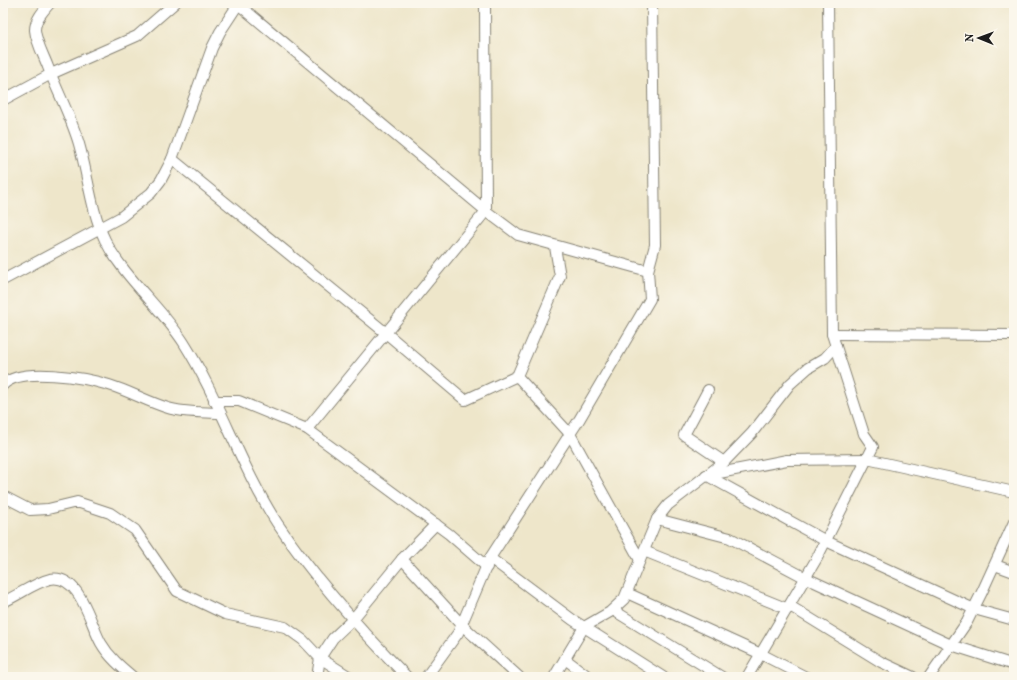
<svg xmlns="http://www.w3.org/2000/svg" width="1017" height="680" viewBox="0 0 1017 680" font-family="'IM FELL French Canon',serif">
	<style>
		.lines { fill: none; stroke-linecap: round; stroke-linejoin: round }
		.minor-casing { stroke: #858173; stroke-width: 12 }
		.minor { stroke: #fff; stroke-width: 10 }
	</style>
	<rect width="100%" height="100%" fill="#fbf7ec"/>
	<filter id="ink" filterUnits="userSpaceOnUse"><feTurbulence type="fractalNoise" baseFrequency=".025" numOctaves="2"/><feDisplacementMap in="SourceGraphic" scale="8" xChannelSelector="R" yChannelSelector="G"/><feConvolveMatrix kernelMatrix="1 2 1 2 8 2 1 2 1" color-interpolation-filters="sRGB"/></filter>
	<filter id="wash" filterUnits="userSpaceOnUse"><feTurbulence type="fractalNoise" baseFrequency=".012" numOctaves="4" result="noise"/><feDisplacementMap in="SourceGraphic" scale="16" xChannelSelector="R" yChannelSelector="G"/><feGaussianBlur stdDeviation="0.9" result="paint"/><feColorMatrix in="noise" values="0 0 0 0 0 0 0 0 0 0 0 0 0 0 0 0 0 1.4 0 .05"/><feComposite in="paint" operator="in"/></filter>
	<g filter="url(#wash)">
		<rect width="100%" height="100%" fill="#eee6ca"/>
	</g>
	<g filter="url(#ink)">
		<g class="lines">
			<defs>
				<g id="minor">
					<path d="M50,3C43,11 35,20 35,30C36,42 44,56 48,67C58,93 71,117 79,144C88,175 91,211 105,240C124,278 161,307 184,343C220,400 240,466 277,523C313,577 361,630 407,677"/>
					<polyline points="238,4 486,211 518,235 648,271"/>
					<polyline points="3,100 51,74 137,36 175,3"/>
					<polyline points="172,159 386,333 465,400 517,376 570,434 640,560"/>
					<polyline points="3,280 121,217 151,193 161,180 172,159 212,48 220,32 239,3"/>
					<polyline points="832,334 1014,335"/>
					<polyline points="517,376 560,276 555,247"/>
					<path d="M3,385C20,366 86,378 109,385C129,391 148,402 168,408C184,413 204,412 220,413"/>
					<polyline points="708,390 684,435 724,462"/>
					<polyline points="214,401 239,401 307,429 449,534 487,567"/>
					<polyline points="307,429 486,211 485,3"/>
					<polyline points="706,475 826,541 974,609 1014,620"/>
					<polyline points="709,475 787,460 867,459 1014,492"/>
					<polyline points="3,496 30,510 48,509 77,502 110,513 135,530 177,591 225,614 285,627 303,640 320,658 317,677"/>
					<polyline points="657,519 730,538 806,578 951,645 1014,665"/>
					<polyline points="644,551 788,609"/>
					<polyline points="490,558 573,620 663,677"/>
					<polyline points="402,559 462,625 519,677"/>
					<polyline points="995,565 1014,572"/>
					<polyline points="627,593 761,654 806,677"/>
					<path d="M3,602C19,595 34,583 50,579C80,573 90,624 101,643C109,657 121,667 133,677"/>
					<polyline points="790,606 881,662 913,677"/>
					<polyline points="613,610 722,677"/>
					<polyline points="565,659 589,677"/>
					<polyline points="350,677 320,658 333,638 353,619 402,559 436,524"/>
					<polyline points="426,677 458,633 490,558 579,420 650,299 648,271 655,245 652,3"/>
					<polyline points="554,677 584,627 610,612 624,599 657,519 668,505 724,462 752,433 790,384 808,368 825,358 836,346"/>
					<polyline points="747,677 817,558 873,447 864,434 832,334 828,3"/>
					<polyline points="929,677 967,622 982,592 1014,522"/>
				</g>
			</defs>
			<!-- minor casing -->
			<use href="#minor" class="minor-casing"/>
			<!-- minor -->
			<use href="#minor" class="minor"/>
		</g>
	</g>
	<!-- margin -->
	<rect width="1017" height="680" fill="none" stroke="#fbf7ec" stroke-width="16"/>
	<!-- north arrow -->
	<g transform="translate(979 38) rotate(271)" stroke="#fbf7ec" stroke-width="3" paint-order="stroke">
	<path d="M0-3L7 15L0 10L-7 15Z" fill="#1c1c1c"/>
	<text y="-6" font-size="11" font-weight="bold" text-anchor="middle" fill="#1c1c1c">N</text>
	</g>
</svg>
